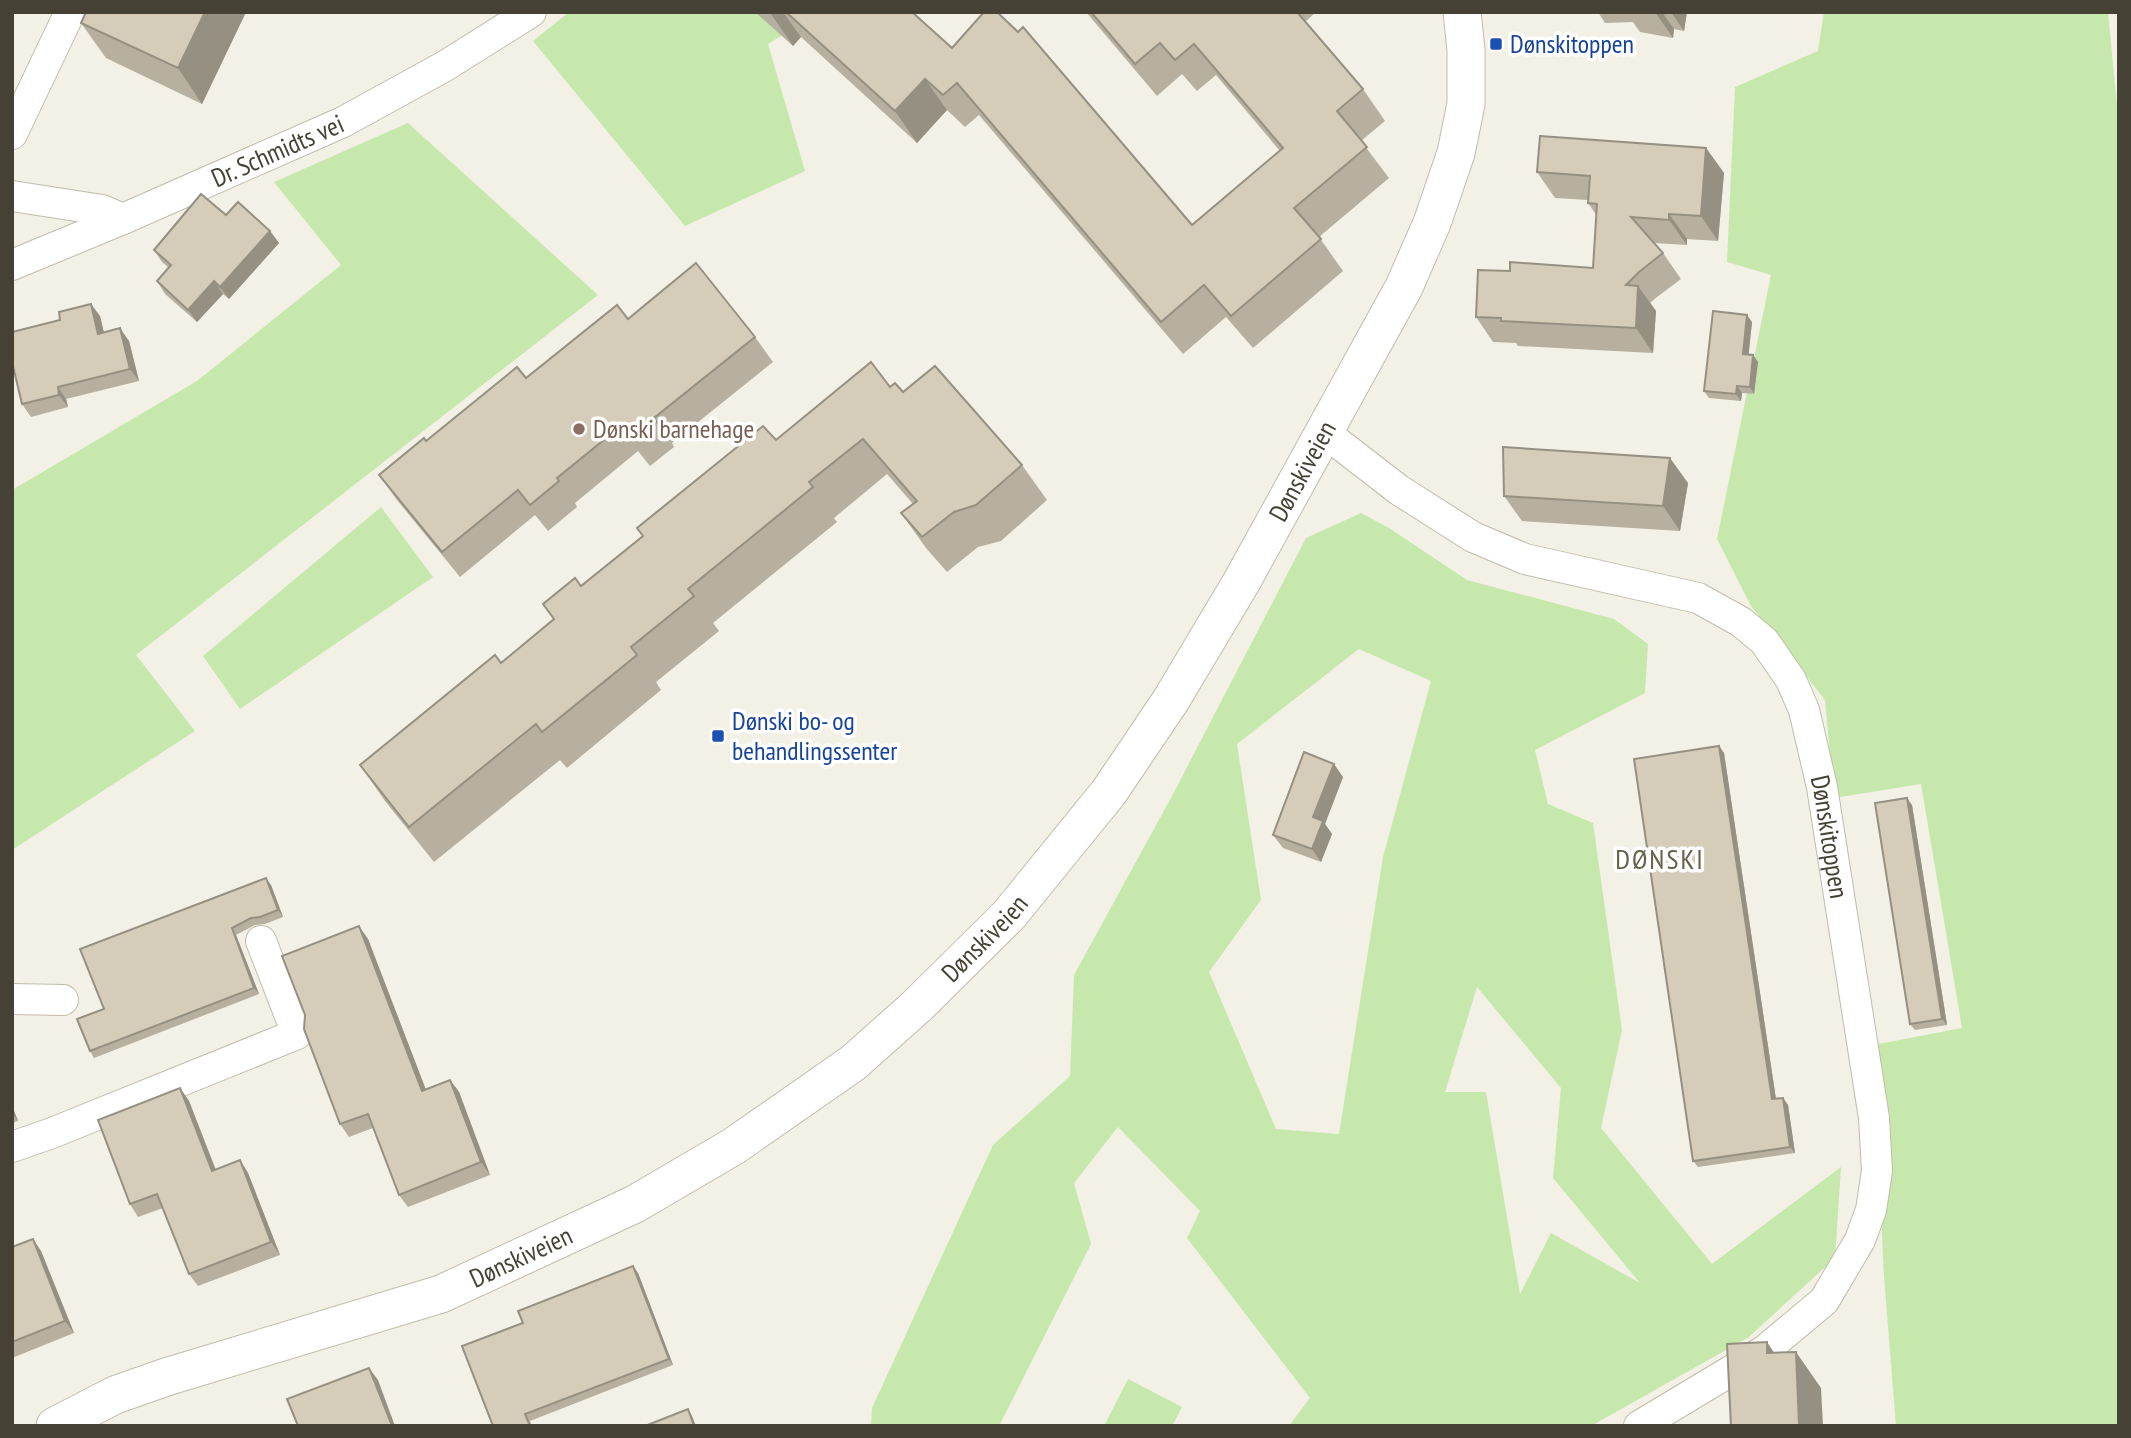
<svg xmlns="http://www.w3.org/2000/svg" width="2131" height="1438" viewBox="0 0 2131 1438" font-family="'PT Sans Narrow',sans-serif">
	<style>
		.green { fill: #c7e8ad; fill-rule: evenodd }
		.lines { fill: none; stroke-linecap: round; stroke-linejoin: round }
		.minor-casing { stroke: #c1bcaa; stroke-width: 32 }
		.tertiary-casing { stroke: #c1bcaa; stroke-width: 39 }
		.minor { stroke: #fff; stroke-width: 30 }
		.tertiary { stroke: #fff; stroke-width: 37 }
		.wall { fill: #b7b0a0 }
		.shaded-wall { fill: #959082 }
		.building { fill: #d5cdba; stroke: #959082; stroke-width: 2 }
		.transit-dot { fill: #1a4fb4; stroke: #fff; stroke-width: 2.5 }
		.education-dot { fill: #8d6e63; stroke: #fff; stroke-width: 2.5 }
		.labels { text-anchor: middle; stroke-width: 7; stroke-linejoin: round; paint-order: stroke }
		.transit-label { font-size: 26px; fill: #164399; stroke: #fff; text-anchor: start }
		.street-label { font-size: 26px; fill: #454134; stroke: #fff }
		.education-label { font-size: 26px; fill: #785e54; stroke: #fff; text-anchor: start }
		.neighbourhood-label { font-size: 28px; letter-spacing: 2px; fill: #68604b; stroke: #fff }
	</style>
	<rect width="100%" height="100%" fill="#f3f0e5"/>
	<!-- green -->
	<g class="green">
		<polygon points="569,12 820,12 768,44 805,171 685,226 533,41"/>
		<polygon points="1824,12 2108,12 2119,126 2119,1426 1896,1426 1884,1277 1873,1045 1962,1028 1921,784 1834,798 1825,700 1751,606 1717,539 1771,275 1727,262 1735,87 1818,51"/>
		<polygon points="408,123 598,295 136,655 195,731 12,850 12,490 197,381 341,265 274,182"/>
		<polygon points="381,507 433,577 240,709 203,656"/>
		<path d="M1361,513L1389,528L1467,580L1614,619L1648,644L1645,693L1535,750L1548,804L1593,823L1622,1030L1601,1128L1712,1264L1841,1167L1835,1258L1749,1337L1591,1426H1289L1310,1398L1187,1238L1200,1211L1118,1127L1074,1183L1091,1244L999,1426H871L872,1408L993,1145L1070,1076L1074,975L1172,796L1306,538ZM1359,649L1431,681L1383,857L1339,1134L1276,1129L1209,972L1261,900L1237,744ZM1477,987L1561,1088L1553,1178L1640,1283L1551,1233L1520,1294L1486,1092H1445Z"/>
		<polygon points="1128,1379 1182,1407 1172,1426 1104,1426"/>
	</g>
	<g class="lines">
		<defs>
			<g id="minor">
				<polyline points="12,134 70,12"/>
				<polyline points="12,196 102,210 123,219"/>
				<path id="s1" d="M12,265L123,219L343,122L445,66L531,12"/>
				<path id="s2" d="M1324,432L1399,490L1473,537L1525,559L1698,598L1741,622L1764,641L1791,680L1804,710L1822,787L1874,1118L1877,1171L1871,1210L1860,1240L1824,1301L1764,1351L1639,1426"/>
				<polyline points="12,999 63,1000"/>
				<polyline points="12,1147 52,1133 297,1034 261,941"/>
			</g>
			<g id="tertiary">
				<path id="s3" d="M55,1426L115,1395L166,1377L441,1294L635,1204L734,1146L853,1063L916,1007L1009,915L1109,792L1171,700L1242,581L1404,287L1432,223L1456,153L1466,104V50L1462,12"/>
			</g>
		</defs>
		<!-- minor casing -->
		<use href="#minor" class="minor-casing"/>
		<!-- tertiary casing -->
		<use href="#tertiary" class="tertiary-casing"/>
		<!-- minor -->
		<use href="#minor" class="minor"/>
		<!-- tertiary -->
		<use href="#tertiary" class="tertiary"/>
	</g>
	<!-- wall -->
	<g class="wall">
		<polygon points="246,12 202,104 106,58 81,23"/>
		<polygon points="755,12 912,12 952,48 1192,225 1280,151 1216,75 1197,91 1182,74 1157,96 1086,12 1316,12 1305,22 1363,89 1385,121 1361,141 1389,178 1319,237 1343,271 1253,348 1226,317 1183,354 979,115 965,127 947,110 917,143 801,37 793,46"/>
		<polygon points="1598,12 1687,12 1684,31 1674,29 1673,38 1640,32 1633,22 1605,23"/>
		<polygon points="1706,148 1724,173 1718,241 1687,239 1687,245 1654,243 1663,253 1681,279 1657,297 1650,303 1656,311 1653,353 1518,346 1516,343 1493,342 1476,317 1593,268 1597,216 1588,203 1588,200 1555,198 1537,172"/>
		<polygon points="226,215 270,231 279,243 229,299 223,294 197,322 165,294 157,281 169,268 162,262 154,250"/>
		<polygon points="100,316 104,333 129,341 139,381 66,399 68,407 31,417 22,404"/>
		<polygon points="628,319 755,337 773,362 672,443 674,447 650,466 638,451 575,503 577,507 548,531 535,515 460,577 397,500 379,475 426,441 526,378"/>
		<polygon points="1752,322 1748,354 1753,355 1758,362 1754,394 1742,393 1741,401 1709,398 1704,391"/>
		<polygon points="890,387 903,392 1022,465 1047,500 1001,541 978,547 947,572 926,548 901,513 913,504 887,474 834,518 837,522 713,623 719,631 656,682 661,690 567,768 560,760 434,862 385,801 360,765 501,663 554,620 543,604 581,586 643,536 637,528 776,440"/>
		<polygon points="1688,483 1680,531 1522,521 1504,496"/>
		<polygon points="1719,746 1724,753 1776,1099 1783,1098 1788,1105 1795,1153 1698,1167 1693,1161"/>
		<polygon points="1343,777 1325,824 1332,834 1321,862 1283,848 1273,835"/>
		<polygon points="1912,805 1947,1025 1915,1030 1910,1024"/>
		<polygon points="271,885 283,917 265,924 255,925 236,935 259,994 94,1058 90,1051 104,1009"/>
		<polygon points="368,939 426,1090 450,1080 459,1092 490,1175 408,1207 399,1195 373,1128 349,1137 340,1124"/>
		<polygon points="180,1088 189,1101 216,1170 240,1160 248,1173 280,1255 198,1286 189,1274 163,1208 138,1217 130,1204"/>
		<polygon points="12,1106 18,1121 12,1123"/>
		<polygon points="12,1247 41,1251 74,1333 12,1358"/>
		<polygon points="638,1273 673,1365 530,1421 532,1426 493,1426 523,1323"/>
	</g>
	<!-- shaded-wall -->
	<g class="shaded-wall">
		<polygon points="205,12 246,12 202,104 178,68"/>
		<polygon points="773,12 783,12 801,37 793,46 771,14"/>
		<polygon points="1655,12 1662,12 1674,29 1673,38"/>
		<polygon points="1671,12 1687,12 1684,31"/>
		<polygon points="925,79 947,110 917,143 895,111"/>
		<polygon points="1706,148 1724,173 1718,241 1701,216"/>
		<polygon points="1669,214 1687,239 1687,245 1669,220"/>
		<polygon points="270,231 279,243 229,299 220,287"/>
		<polygon points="214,281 223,294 197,322 188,310"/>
		<polygon points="1638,286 1656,311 1653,353 1636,328"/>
		<polygon points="91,304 100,316 107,346 98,334"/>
		<polygon points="1747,315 1752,322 1748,361 1743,354"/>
		<polygon points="120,328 129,341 139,381 130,369"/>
		<polygon points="1753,355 1758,362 1754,394 1750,387"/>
		<polygon points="1737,386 1742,393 1741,401 1736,394"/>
		<polygon points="58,387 66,399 68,407 59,395"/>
		<polygon points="1670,458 1688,483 1680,531 1663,506"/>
		<polygon points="1719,746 1724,753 1777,1106 1772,1099"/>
		<polygon points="1334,764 1343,777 1325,824 1332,834 1321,862 1312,849 1313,817"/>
		<polygon points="1907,798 1912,805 1947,1025 1942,1019"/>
		<polygon points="266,878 271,885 283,917 278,910"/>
		<polygon points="359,926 368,939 431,1103 422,1091"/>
		<polygon points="232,928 236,935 259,994 254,988"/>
		<polygon points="450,1080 459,1092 490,1175 481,1162"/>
		<polygon points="180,1088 189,1101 221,1184 212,1171"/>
		<polygon points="1783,1098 1788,1105 1795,1153 1790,1147"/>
		<polygon points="12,1106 18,1121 12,1113"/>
		<polygon points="240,1160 248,1173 280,1255 271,1242"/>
		<polygon points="33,1239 41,1251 74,1333 65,1321"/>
		<polygon points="633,1266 638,1273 673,1365 669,1359"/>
		<polygon points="1767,1342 1791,1378 1767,1353"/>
		<polygon points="1796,1352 1821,1388 1823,1426 1799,1426"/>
		<polygon points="369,1368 378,1380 395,1426 392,1426"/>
		<polygon points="688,1409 692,1416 696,1426 694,1426"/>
	</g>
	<!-- building -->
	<g class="building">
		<polygon points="86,12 205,12 178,68 81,23"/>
		<polygon points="786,12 912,12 952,48 984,12 997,12 1018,32 1023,27 1192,225 1283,148 1194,44 1175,60 1160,43 1135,64 1091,12 1297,12 1363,89 1337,111 1367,147 1294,208 1321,239 1231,316 1204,285 1161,322 957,83 943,95 925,79 895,111"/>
		<polygon points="1540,136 1706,148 1701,216 1669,214 1669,220 1631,217 1663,253 1639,272 1626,285 1638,286 1636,328 1501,321 1501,318 1476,317 1478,270 1510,271 1510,262 1593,268 1597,204 1588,203 1590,176 1537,172"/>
		<polygon points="201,194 226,215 238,202 270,231 220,287 214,281 188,310 157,281 171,265 154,250"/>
		<polygon points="696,263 755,337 654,418 657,422 632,441 621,426 557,478 559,481 530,505 518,490 442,552 379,475 424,438 426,441 517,367 526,378 617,305 628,319"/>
		<polygon points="91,304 98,334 120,328 130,369 58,387 59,395 22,404 12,362 12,332 60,320 59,312"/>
		<polygon points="1713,311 1747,315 1743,354 1753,355 1750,387 1737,386 1736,394 1704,391"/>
		<polygon points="871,362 890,387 895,383 903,392 935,366 1022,465 976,505 954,512 922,537 901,513 917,501 863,439 809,482 813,487 688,589 694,596 631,647 637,655 542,732 536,724 409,827 360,765 495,655 501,663 554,619 543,604 575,578 581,586 643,536 637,528 763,426 776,440"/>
		<polygon points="1503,447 1670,458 1663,506 1504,496"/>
		<polygon points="1719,746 1772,1099 1783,1098 1790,1147 1693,1161 1634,759"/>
		<polygon points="1304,752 1334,764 1313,817 1323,821 1312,849 1273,835"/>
		<polygon points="1907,798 1942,1019 1910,1024 1875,803"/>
		<polygon points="266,878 278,910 260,917 251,918 232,928 254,988 90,1051 77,1019 104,1009 80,949"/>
		<polygon points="359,926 422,1091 450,1080 481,1162 399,1195 368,1114 340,1124 304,1029 305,1015 282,956"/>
		<polygon points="180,1088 212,1171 240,1160 271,1242 189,1274 157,1194 130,1204 98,1120"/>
		<polygon points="33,1239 65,1321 12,1342 12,1247"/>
		<polygon points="633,1266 669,1359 525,1414 530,1426 493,1426 462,1346 523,1323 518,1311"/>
		<polygon points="1767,1342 1767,1353 1796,1352 1799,1426 1731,1426 1727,1344"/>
		<polygon points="369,1368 392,1426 298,1426 287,1399"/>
		<polygon points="688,1409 694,1426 645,1426"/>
	</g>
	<!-- markers -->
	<g class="transit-dot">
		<rect x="1489" y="37" width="14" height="14" rx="3.5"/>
		<rect x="711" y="729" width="14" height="14" rx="3.5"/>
	</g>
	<circle class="education-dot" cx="579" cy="429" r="7"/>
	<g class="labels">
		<!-- transit labels -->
		<g class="transit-label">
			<text x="1510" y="53">Dønskitoppen</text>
			<text x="732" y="730">Dønski bo- og<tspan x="732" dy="30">behandlingssenter</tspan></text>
		</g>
		<!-- street labels -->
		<g class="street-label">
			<text dy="9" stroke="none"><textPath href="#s1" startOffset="289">Dr. Schmidts vei</textPath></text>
			<text dy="9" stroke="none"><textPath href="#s3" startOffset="1631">Dønskiveien</textPath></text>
			<text dy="9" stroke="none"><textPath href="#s2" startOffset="705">Dønskitoppen</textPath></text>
			<text dy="9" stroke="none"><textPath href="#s3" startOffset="1064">Dønskiveien</textPath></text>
			<text dy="9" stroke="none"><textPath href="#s3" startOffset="497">Dønskiveien</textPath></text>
		</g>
		<!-- education labels -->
		<g class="education-label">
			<text x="593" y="438">Dønski barnehage</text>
		</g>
		<!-- neighbourhood labels -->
		<g class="neighbourhood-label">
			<text x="1660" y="869">DØNSKI</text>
		</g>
	</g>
	<!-- border -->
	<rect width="2131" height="1438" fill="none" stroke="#454134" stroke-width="28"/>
</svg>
